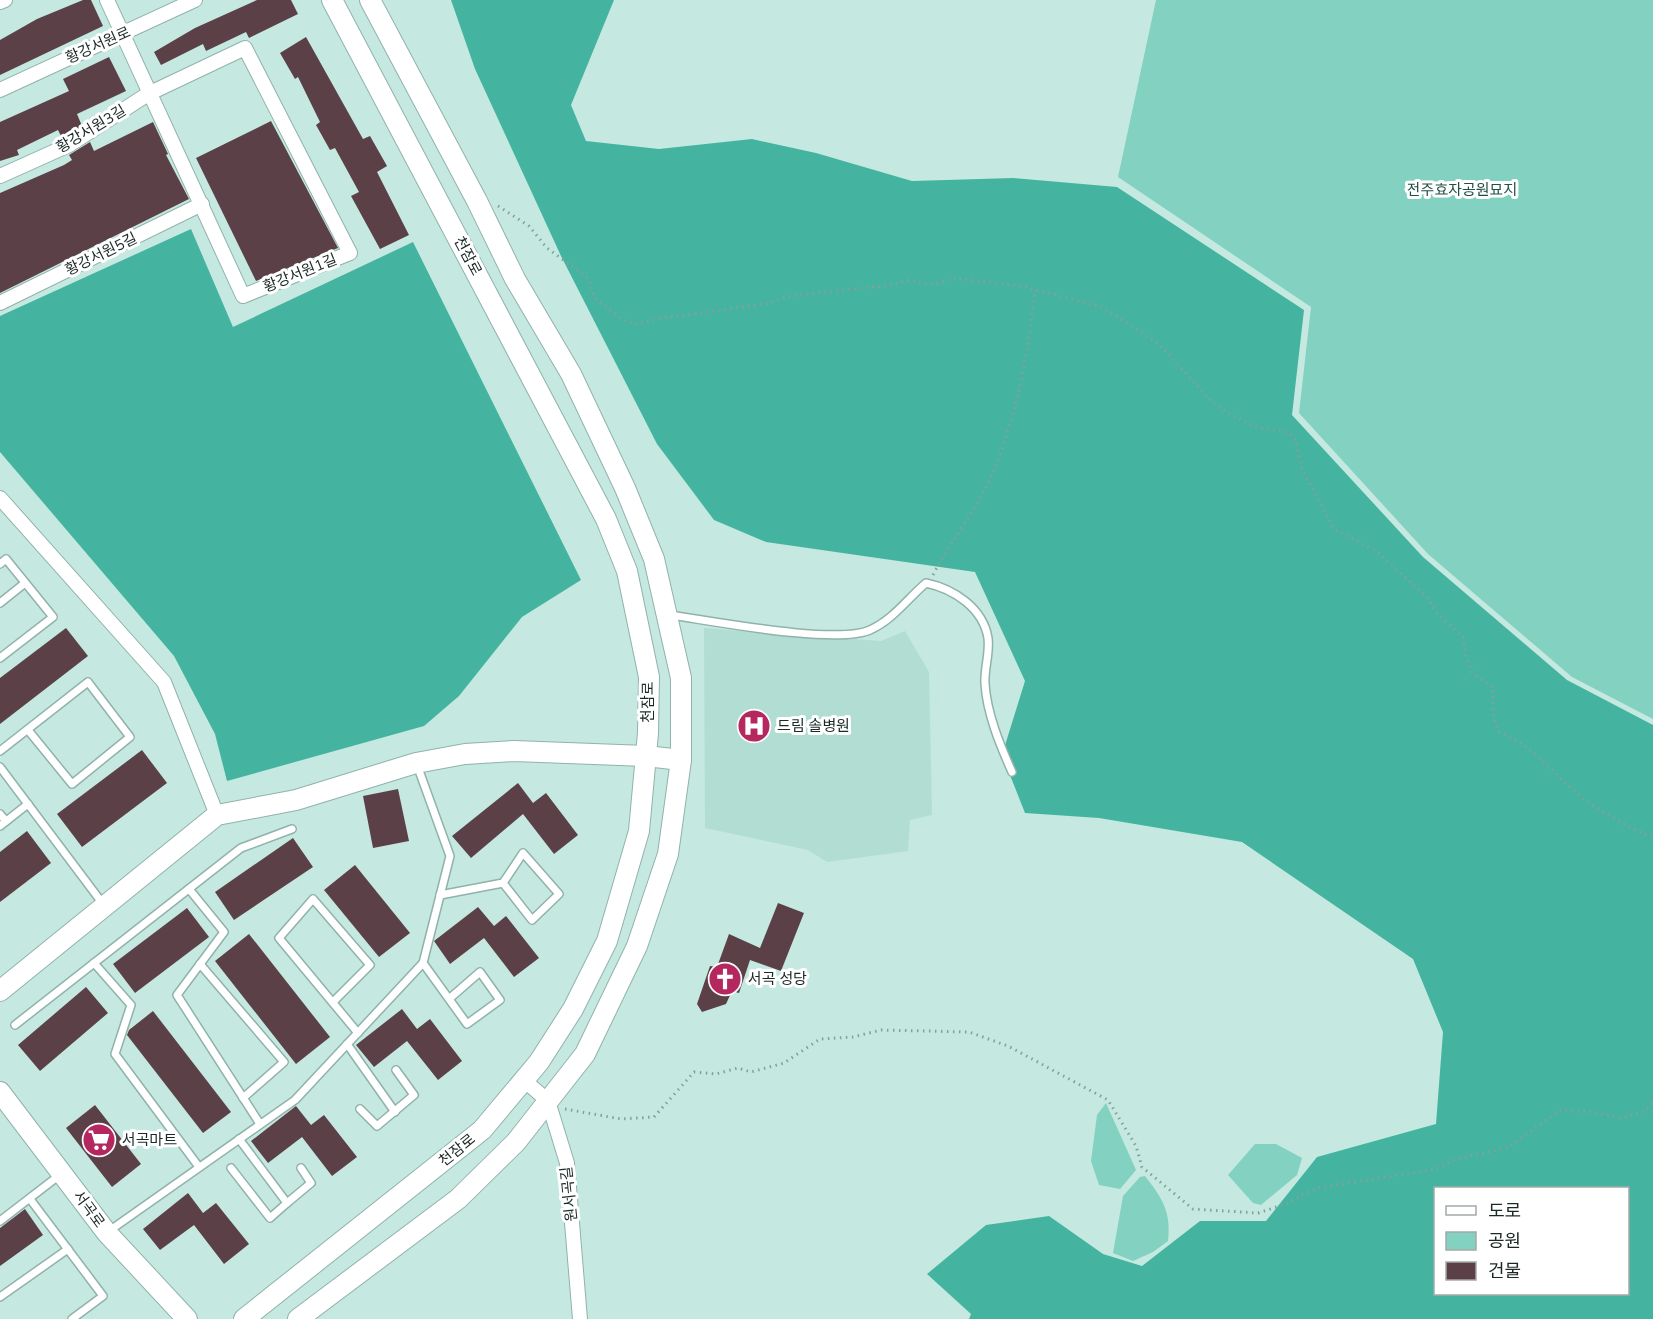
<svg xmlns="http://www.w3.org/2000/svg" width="1653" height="1319" viewBox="0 0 1653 1319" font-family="'Nunito Sans','Noto Sans KR',sans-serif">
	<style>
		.built { fill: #b1ddd3 }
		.green { fill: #83d1c0 }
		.forest { fill: #44b4a0; fill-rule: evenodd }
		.building { fill: #5b4047 }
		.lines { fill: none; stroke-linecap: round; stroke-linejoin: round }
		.lane-casing { stroke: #90b2aa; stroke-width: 10 }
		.street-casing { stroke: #90b2aa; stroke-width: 16 }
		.secondary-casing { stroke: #90b2aa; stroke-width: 22 }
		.path { stroke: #85a099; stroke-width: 3; stroke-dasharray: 1.5 4.5; stroke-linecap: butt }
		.lane { stroke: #fff; stroke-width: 7 }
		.street { stroke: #fff; stroke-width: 14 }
		.secondary { stroke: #fff; stroke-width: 20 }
		.labels { text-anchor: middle; stroke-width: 6; stroke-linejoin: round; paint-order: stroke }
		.street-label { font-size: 15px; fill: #1b2926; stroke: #fff }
		.park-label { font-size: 15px; fill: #1f4f46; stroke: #fff }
		.poi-label { font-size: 15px; fill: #1b2926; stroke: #fff; text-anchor: start }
	</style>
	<rect width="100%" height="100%" fill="#c5e9e0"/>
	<!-- built -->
	<polygon class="built" points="704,628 881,641 905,631 929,672 932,815 910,820 908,851 827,862 808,850 705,828"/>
	<!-- green -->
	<g class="green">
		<polygon points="1156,0 1653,0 1653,719 1572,677 1428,554 1299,413 1311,307 1118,177"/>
		<polygon points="1106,1103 1136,1170 1120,1189 1099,1185 1091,1161 1097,1115"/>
		<polygon points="1255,1144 1276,1144 1302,1158 1297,1175 1261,1205 1253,1203 1228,1175"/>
		<path d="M1145,1176C1163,1199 1171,1212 1168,1241L1153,1252L1133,1261L1113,1253L1123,1196L1140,1177Z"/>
	</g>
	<!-- forest -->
	<g class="forest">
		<path d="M451,0H614L571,105L586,141L659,149L752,139L816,153L912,181L1013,178L1117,187L1304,310L1292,415L1423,557L1567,680L1653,725V1319H969L971,1314L927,1274L986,1225L1049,1216L1103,1254L1142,1266L1200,1221H1266L1317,1157L1436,1124L1443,1032L1413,959L1242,842L1099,818L1025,813L1002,755L1025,681L975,572L766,542L714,520L657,444L561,256L475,69ZM1436,1188H1628V1294H1436Z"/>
		<polygon points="191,229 233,327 413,242 581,580 522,617 459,696 424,726 227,781 215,734 174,656 0,452 0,316"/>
	</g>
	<!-- building -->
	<g class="building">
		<polygon points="83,0 91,0 103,26 0,75 0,40 37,19"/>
		<polygon points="257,0 291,0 298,14 249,38 246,32 206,51 203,44 161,65 154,52 195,28"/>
		<polygon points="306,37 363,139 370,136 387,166 377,172 409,235 380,249 351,196 359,192 335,148 330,150 316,125 320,122 298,77 295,79 280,53"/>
		<polygon points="109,57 126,91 77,114 82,126 65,137 62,138 58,130 17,150 19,155 0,161 0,122 69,91 63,79"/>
		<polygon points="271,121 338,248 256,281 196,158"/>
		<polygon points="153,122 168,154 166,155 189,199 0,293 0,193 64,165 72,160 69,155 90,142 94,151"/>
		<polygon points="66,628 88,656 0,724 0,678"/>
		<polygon points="142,750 167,783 82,847 57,814"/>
		<polygon points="518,783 533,803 546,793 578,835 554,854 523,814 471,858 452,836"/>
		<polygon points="398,789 409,841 373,848 363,796"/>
		<polygon points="27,831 51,863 0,902 0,852"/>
		<polygon points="293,838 313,867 234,920 215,892"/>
		<polygon points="355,865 410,933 379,957 324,890"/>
		<polygon points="778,903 804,913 781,971 750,960 739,993 732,991 726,1004 702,1012 697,1004 710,966 717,967 729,934 760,948"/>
		<polygon points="478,907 494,926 506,916 539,958 514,977 484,938 450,964 434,941"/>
		<polygon points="187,908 209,937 135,993 113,964"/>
		<polygon points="249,934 330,1037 296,1064 215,961"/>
		<polygon points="86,987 108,1013 40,1071 18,1045"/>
		<polygon points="402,1009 417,1029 430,1019 462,1061 438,1080 407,1041 374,1067 356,1045"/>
		<polygon points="153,1011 231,1112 203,1133 127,1035 129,1030"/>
		<polygon points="95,1105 141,1164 112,1187 66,1128"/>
		<polygon points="296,1106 311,1125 324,1115 357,1157 332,1176 302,1137 268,1163 251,1141"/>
		<polygon points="188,1193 203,1213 216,1203 249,1244 224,1264 194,1225 160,1250 143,1229"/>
		<polygon points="25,1209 43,1235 0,1266 0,1228"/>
	</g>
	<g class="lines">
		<defs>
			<g id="lane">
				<polyline points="0,564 6,559 53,617 0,658"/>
				<polyline points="0,603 25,583"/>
				<path d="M670,615C713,621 836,645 870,630C894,619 907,599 926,583C954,589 983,608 988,638C990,653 984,669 985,684C987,714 1000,745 1012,772"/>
				<polyline points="0,751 88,682 130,737 72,784 28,730"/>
				<polyline points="0,767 103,904"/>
				<polyline points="0,814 6,821"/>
				<polyline points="0,826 28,804"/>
				<polyline points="189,889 224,932 177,995 260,1124"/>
				<polyline points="440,895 503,883 532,920 559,894 523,853 503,883"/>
				<polyline points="94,963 131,1005 115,1054 199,1167"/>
				<polyline points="423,963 467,1024 500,1000 480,972 449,999"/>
				<polyline points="200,964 284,1062 243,1098"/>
				<polyline points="333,1002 370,965 313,899 279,938 358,1033"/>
				<polyline points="15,1025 241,848 292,829"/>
				<polyline points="347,1044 395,1112"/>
				<polyline points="360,1109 377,1126 414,1095 396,1070"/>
				<polyline points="231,1168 270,1218 287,1203 239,1139"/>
				<polyline points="30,1199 103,1296 72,1319"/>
				<polyline points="287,1203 311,1183 301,1168"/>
				<polyline points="0,1221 61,1174"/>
				<polyline points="109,1231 295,1100 423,963 450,856 417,765"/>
				<polyline points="0,1297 68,1249"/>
			</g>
			<g id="street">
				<polyline points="0,2 5,0"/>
				<polyline points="0,90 195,0"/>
				<polyline points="0,176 69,145 148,94 245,48 350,253 243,296 107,0"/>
				<polyline points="0,303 202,204"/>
				<polyline points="0,498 164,682 217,815"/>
				<polyline points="525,1081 548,1101 567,1163 580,1319"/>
			</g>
			<g id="secondary">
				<polyline points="0,991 217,815 296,800 416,763 465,754 514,751 646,756 681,760"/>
				<polyline points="0,1092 107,1233 187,1319"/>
				<polyline points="244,1319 482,1130 539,1062 573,1009 607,941 639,831 648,733 649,677 627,571 606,519 332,0"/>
				<polyline points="298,1319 458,1199 516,1142 585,1054 637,946 668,854 681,760 681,678 654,559 625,488 571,374 515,279 477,201 370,0"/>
			</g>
		</defs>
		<!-- lane casing -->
		<use href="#lane" class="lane-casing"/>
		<!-- street casing -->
		<use href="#street" class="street-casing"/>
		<!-- secondary casing -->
		<use href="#secondary" class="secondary-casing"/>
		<!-- path -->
		<g class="path">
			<path d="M498,206L529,226L547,248L588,278L595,298L623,320L638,324L656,319L764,304L791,296L891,285L909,280L933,285L955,278L1022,286L1102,307L1159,344L1212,402L1226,412L1257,427L1290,433L1296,441L1301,467L1334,529L1376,551L1427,597L1437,613L1463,637L1466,657L1473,674L1493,687V714L1499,732C1535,748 1544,764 1572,789C1594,809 1626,826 1653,838"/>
			<path d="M933,575C950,542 973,515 989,481C1016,421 1028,355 1035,290"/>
			<polyline points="565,1109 621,1119 654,1117 694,1072 716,1074 738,1068 751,1072 784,1063 820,1039 853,1037 881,1030 969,1032 1008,1046 1108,1100 1136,1146 1142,1167 1193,1209 1258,1213 1289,1203 1303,1194 1319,1188 1435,1169 1454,1160 1509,1147 1560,1110 1592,1112 1621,1118 1645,1111 1653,1102"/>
		</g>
		<!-- lane -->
		<use href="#lane" class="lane"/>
		<!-- street -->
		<use href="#street" class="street"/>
		<!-- secondary -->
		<use href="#secondary" class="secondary"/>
	</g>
	<!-- icons -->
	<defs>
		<symbol id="hospital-disc" viewBox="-11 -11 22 22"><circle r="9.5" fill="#b4275f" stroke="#fff"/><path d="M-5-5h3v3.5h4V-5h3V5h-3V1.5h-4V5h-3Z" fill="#fff"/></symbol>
		<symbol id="church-disc" viewBox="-11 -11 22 22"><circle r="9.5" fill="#b4275f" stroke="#fff"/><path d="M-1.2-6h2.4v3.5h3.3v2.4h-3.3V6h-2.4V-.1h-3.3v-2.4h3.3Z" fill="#fff"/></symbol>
		<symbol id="supermarket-disc" viewBox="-11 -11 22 22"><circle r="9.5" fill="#b4275f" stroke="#fff"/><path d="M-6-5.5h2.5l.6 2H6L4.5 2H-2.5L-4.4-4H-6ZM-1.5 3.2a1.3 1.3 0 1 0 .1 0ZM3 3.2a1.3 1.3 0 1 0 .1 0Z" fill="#fff"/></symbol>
	</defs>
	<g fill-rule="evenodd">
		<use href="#hospital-disc" x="735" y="707" width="38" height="38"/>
		<use href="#church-disc" x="706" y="960" width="38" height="38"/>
		<use href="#supermarket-disc" x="80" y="1121" width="38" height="38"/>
	</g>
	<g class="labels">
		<!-- street labels -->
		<g class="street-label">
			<text transform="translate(98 45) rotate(-24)" y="5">황강서원로</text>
			<text transform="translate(91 129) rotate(-31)" y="5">황강서원3길</text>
			<text transform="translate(101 254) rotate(-26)" y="5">황강서원5길</text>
			<text transform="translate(468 256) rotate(62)" y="5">천잠로</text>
			<text transform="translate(300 273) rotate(-22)" y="5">황강서원1길</text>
			<text transform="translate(648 702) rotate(-90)" y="5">천잠로</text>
			<text transform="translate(457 1150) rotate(-39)" y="5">천잠로</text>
			<text transform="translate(569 1194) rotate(-96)" y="5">원서곡길</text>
			<text transform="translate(89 1209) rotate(54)" y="5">서곡로</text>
		</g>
		<!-- park labels -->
		<g class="park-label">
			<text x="1462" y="195">전주효자공원묘지</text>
		</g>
		<!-- poi labels -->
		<g class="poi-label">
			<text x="777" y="731">드림 솔병원</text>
			<text x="748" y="984">서곡 성당</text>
			<text x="122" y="1145">서곡마트</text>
		</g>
	</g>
	<!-- legend -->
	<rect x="1434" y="1187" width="195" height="108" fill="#ffffff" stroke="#a4a9a8" stroke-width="1.5"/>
	<rect x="1446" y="1206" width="30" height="9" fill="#ffffff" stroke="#a4a9a8" stroke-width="1.5"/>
	<text x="1488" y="1217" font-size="18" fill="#1b2926">도로</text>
	<rect x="1446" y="1232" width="30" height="18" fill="#83d1c0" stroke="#a4a9a8" stroke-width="1.5"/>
	<text x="1488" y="1247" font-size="18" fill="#1b2926">공원</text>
	<rect x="1446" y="1262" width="30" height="18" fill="#5b4047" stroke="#a4a9a8" stroke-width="1.5"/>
	<text x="1488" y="1277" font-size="18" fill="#1b2926">건물</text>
</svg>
